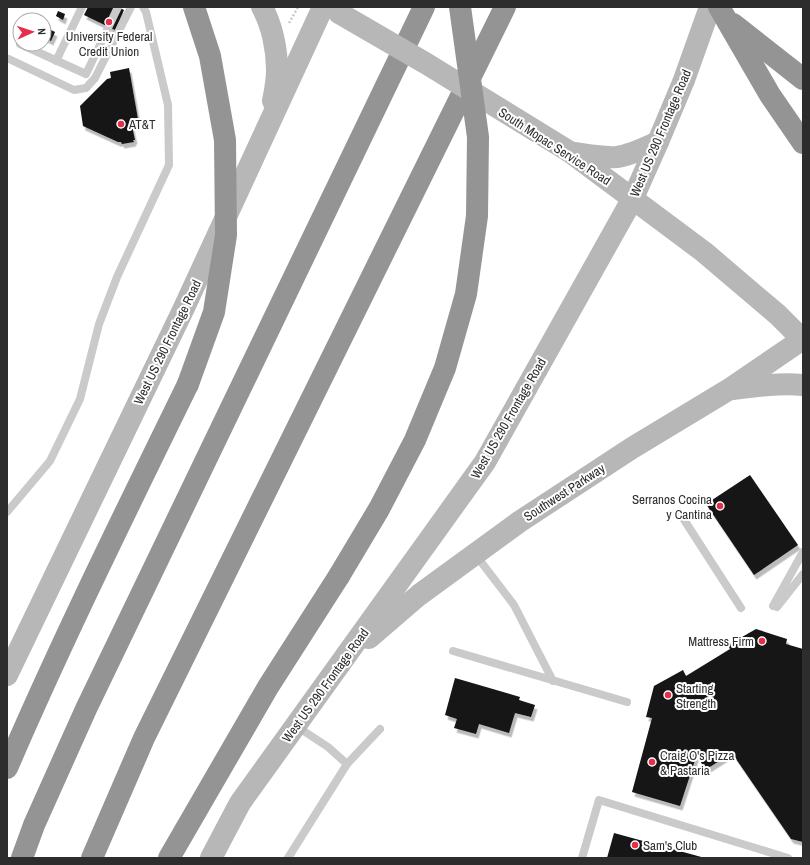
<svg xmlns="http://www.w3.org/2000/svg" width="810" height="865" viewBox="0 0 810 865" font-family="'Archivo Narrow',sans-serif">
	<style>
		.building { fill: #141414; filter: url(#shadow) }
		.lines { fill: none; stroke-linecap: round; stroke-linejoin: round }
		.path { stroke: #cacaca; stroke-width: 2.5; stroke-dasharray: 2 2; stroke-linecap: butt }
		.service { stroke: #cacaca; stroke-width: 8 }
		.secondary { stroke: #b7b7b7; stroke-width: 22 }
		.motorway { stroke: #949494; stroke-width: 22 }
		.secondary-bridge { stroke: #b7b7b7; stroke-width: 22 }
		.motorway-bridge { stroke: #949494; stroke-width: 22 }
		.poi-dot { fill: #e52e48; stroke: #fff; stroke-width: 1.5 }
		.labels { text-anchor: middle; stroke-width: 4; stroke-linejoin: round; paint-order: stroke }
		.poi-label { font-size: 13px; fill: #2d2d2d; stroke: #fff; text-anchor: start }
		.street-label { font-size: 13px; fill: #2d2d2d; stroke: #fff }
	</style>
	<defs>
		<filter id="shadow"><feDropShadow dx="2.5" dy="4.5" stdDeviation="0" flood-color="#0004"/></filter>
	</defs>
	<rect width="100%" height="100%" fill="#fff"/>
	<!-- building -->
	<g class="building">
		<polygon points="88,7 118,7 124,10 115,30 84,15"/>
		<polygon points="58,11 65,14 63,20 56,16"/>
		<polygon points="49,29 55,32 51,41 45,38"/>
		<polygon points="129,68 139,125 132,126 135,140 133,140 134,142 122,144 121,142 118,142 83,126 80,106 107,79 111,78 110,72"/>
		<polygon points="750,475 798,545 754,575 706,504"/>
		<polygon points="756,629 787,639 786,644 803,649 803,842 791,839 732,753 705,770 697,754 680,806 632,792 652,718 646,717 654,686 683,670 686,676 730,649 728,645"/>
		<polygon points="455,678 520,697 519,700 535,705 531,717 515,713 509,733 479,724 476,734 454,728 457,719 445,715"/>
		<polygon points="614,833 705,858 607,858"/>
	</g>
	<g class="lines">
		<!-- path -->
		<polyline class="path" points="289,23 298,7"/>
		<!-- service -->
		<g class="service">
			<polyline points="20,44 86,74 118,7"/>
			<polyline points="9,59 74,90 86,88 95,78 131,7"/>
			<polyline points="56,61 82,7"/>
			<polyline points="7,512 50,461 80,399 99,324 117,277 169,165 168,105 146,12 143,7"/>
			<polyline points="679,512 741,608"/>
			<polyline points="475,554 514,605 553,681"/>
			<polyline points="773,606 803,552"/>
			<polyline points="777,607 803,574"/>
			<polyline points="453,651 627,702"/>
			<polyline points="296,726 328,747 347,764 380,729"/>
			<polyline points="288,858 347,764"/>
			<polyline points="582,858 599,800 788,858"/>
		</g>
		<!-- secondary -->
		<g class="secondary">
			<path d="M262,7C272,25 277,49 277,70C277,80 275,91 273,101"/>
			<polyline points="570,152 704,252 778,315 803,340"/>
			<path d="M574,153C588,155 602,158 617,157C631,155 645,148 658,142"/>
			<path d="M733,389C757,386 779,383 803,385"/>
			<polyline points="369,638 419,595 519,522 632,448 728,390 803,339"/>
			<polyline points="7,675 183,310 323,7"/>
			<polyline points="211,858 240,803 485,462 633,198 658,142 684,80 710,7"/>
		</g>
		<!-- motorway -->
		<g class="motorway">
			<path d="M7,768C63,638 126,511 188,384"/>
			<polyline points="22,858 34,825 86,709 424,7"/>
			<polyline points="92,858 144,738 505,7"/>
			<polyline points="169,858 268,687 339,576"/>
		</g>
		<!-- secondary-bridge -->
		<polyline class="secondary-bridge" points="339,13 427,64 570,152"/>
		<!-- motorway-bridge -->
		<g class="motorway-bridge">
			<polyline points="719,7 770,95 803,143"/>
			<polyline points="733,24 803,79"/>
			<polyline points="188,384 214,312 226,235 225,140 210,56 194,7"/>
			<polyline points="339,576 379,509 415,440 445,368 466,294 477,216 478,137 460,7"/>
		</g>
	</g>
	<!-- markers -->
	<g class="poi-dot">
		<circle cx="109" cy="22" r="4"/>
		<circle cx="121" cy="124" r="4"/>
		<circle cx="720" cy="506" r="4"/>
		<circle cx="762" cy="641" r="4"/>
		<circle cx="668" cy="695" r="4"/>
		<circle cx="652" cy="762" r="4"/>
		<circle cx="635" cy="845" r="4"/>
	</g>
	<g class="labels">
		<!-- poi labels -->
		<g class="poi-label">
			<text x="109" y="41" text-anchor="middle">University Federal<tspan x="109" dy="15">Credit Union</tspan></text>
			<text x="129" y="129">AT&amp;T</text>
			<text x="712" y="504" text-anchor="end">Serranos Cocina<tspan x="712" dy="15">y Cantina</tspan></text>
			<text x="754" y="646" text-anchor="end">Mattress Firm</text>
			<text x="676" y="693">Starting<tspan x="676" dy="15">Strength</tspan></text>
			<text x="660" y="760">Craig O's Pizza<tspan x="660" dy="15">&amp; Pastaria</tspan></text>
			<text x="643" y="850">Sam's Club</text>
		</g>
		<!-- street labels -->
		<g class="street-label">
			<text transform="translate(660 133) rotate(-67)" y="5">West US 290 Frontage Road</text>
			<text transform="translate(555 146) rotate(33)" y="5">South Mopac Service Road</text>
			<text transform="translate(167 342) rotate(-64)" y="5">West US 290 Frontage Road</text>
			<text transform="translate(508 418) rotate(-60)" y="5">West US 290 Frontage Road</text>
			<text transform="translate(564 492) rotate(-33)" y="5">Southwest Parkway</text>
			<text transform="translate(325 685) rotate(-54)" y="5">West US 290 Frontage Road</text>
		</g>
	</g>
	<!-- border -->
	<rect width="810" height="865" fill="none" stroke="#2d2d2d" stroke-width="16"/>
	<!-- north arrow -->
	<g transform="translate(32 32) rotate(87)"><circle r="19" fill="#ffffff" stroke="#ababab"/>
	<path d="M0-3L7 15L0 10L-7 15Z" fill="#e52e48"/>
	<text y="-6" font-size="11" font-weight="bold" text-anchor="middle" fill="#2d2d2d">N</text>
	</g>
</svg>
